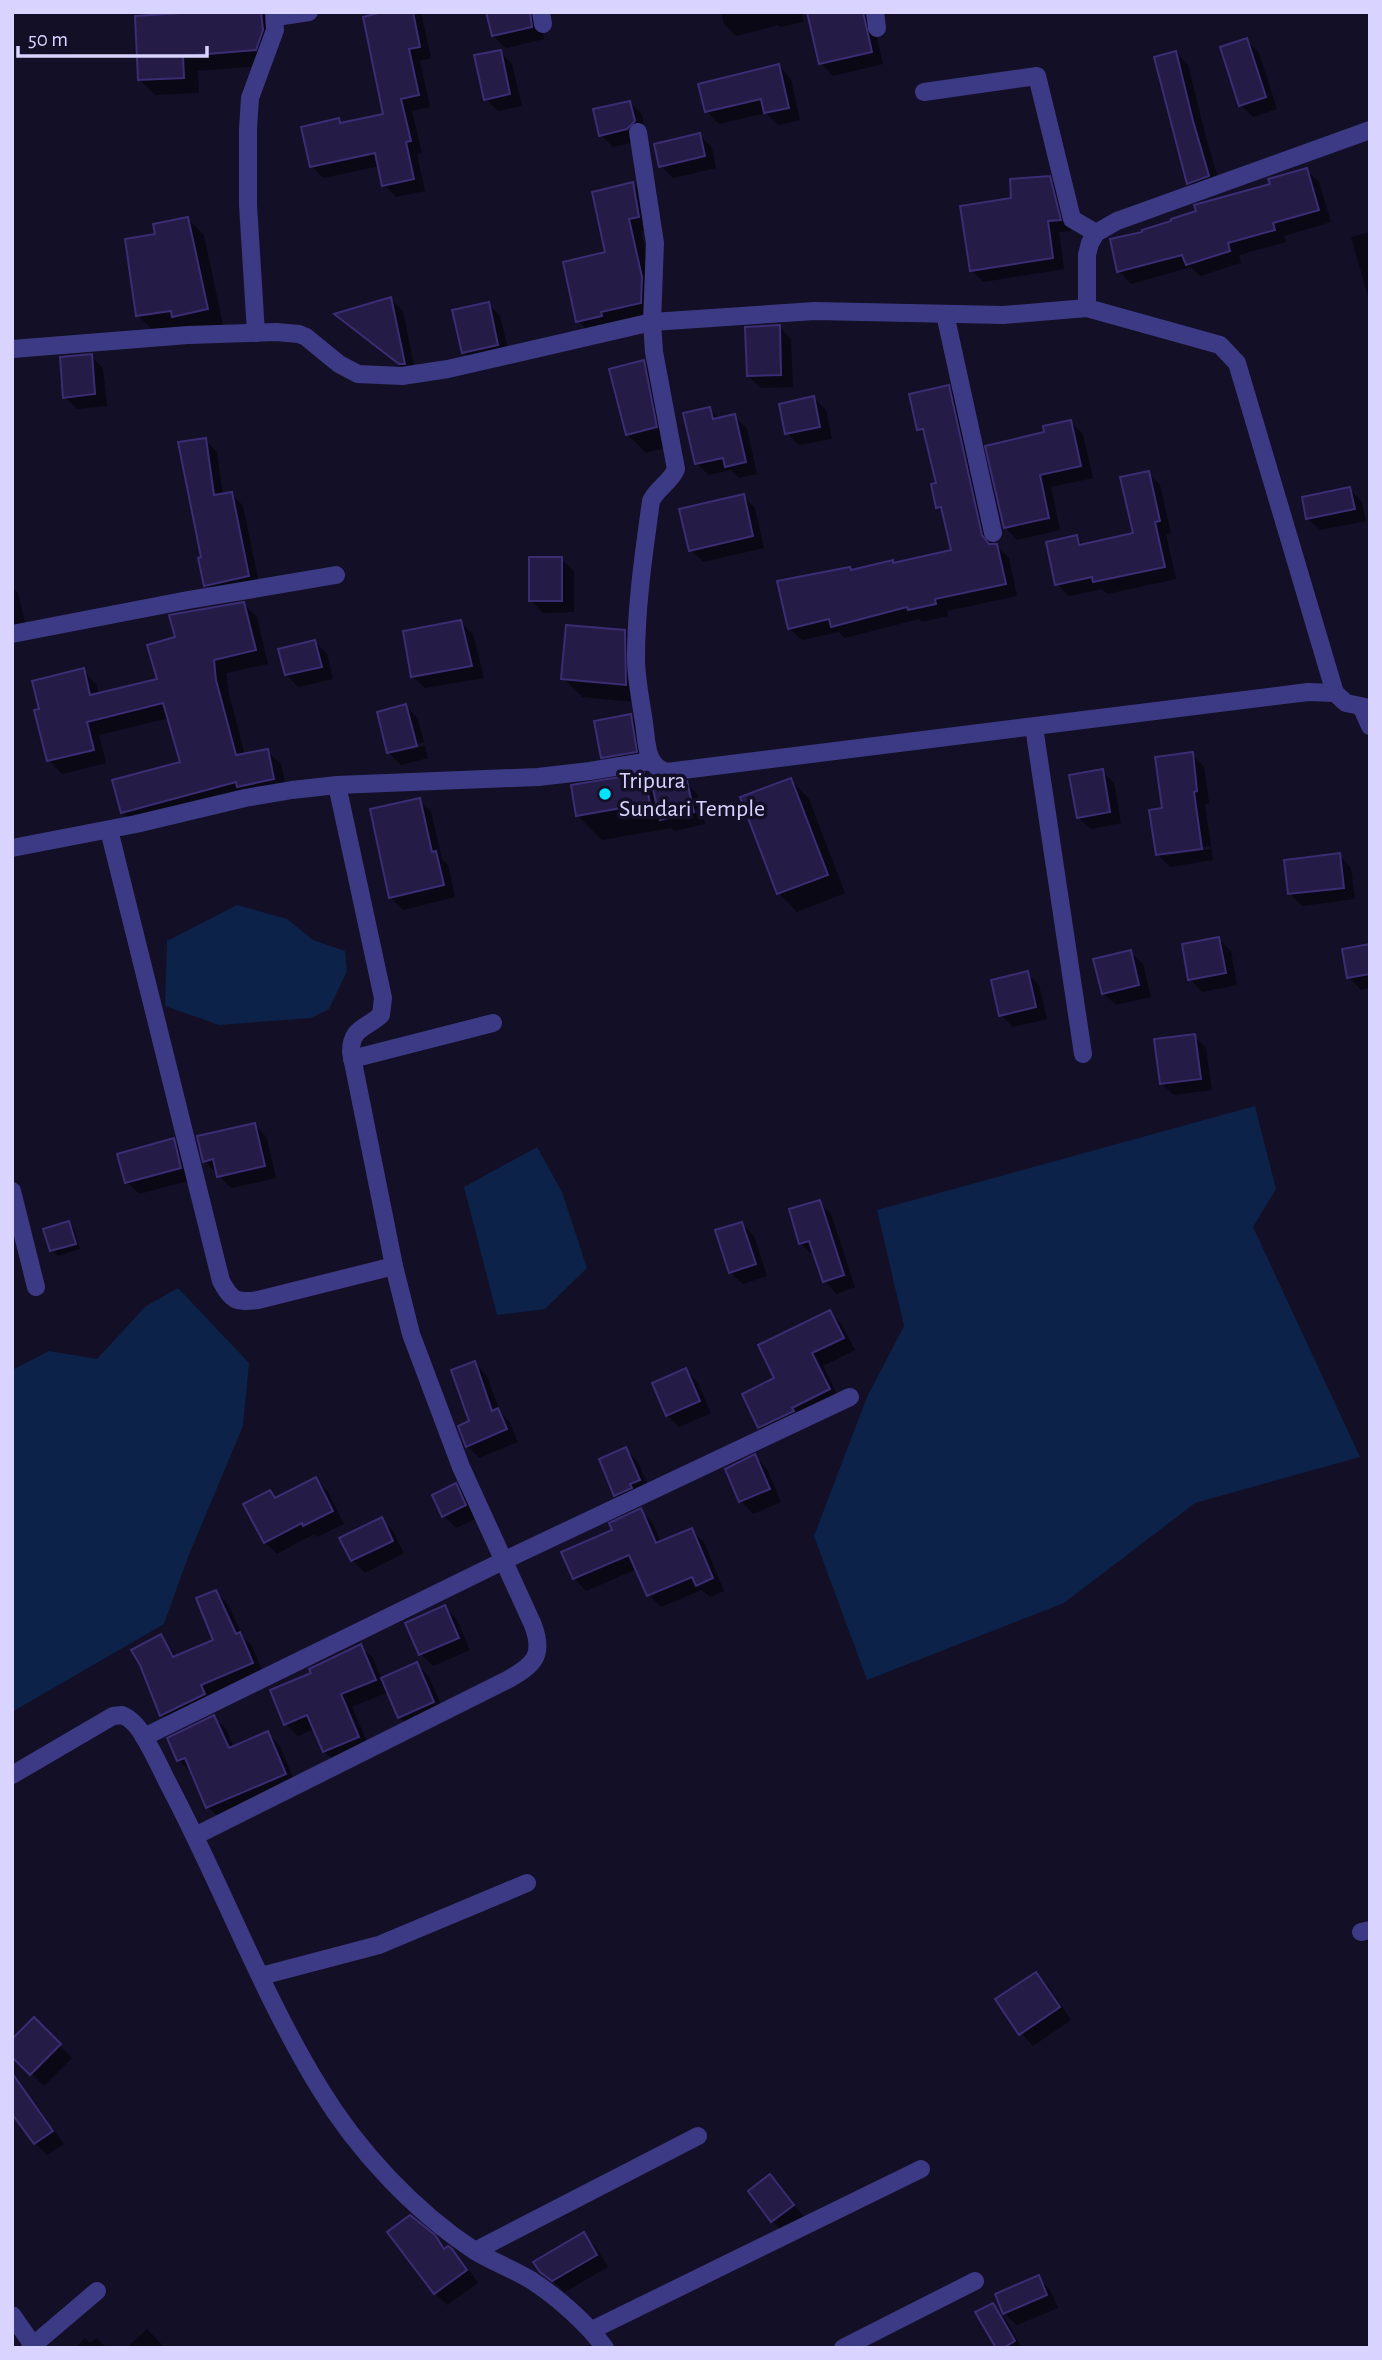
<svg xmlns="http://www.w3.org/2000/svg" width="1382" height="2360" viewBox="0 0 1382 2360" font-family="'Alegreya Sans',sans-serif">
	<style>
		.water { fill: #0c2248 }
		.shadow { fill: #0007; fill-rule: evenodd }
		.building { fill: #241b47; stroke: #3b2d73; stroke-width: 2 }
		.lines { fill: none; stroke-linecap: round; stroke-linejoin: round }
		.minor { stroke: #3d3a85; stroke-width: 18 }
		.poi-dot { fill: #00e5ff; stroke: #130f26; stroke-width: 2.5 }
		.labels { text-anchor: middle; stroke-width: 7; stroke-linejoin: round; paint-order: stroke }
		.poi-label { font-size: 24px; fill: #d9d4ff; stroke: #130f26; text-anchor: start }
	</style>
	<rect width="100%" height="100%" fill="#130f26"/>
	<!-- water -->
	<g class="water">
		<polygon points="237,905 287,919 313,940 345,951 347,971 329,1009 311,1018 219,1025 165,1006 167,941"/>
		<polygon points="1255,1106 1276,1189 1253,1227 1360,1457 1195,1503 1064,1603 867,1680 814,1536 867,1397 904,1326 877,1210"/>
		<polygon points="537,1147 562,1192 587,1268 545,1309 497,1315 464,1187"/>
		<polygon points="178,1288 249,1363 243,1426 188,1557 164,1624 12,1712 12,1370 49,1351 97,1359 146,1306"/>
	</g>
	<!-- shadow -->
	<g class="shadow">
		<polygon points="200,12 266,12 271,65 198,71 199,93 155,95 140,80"/>
		<polygon points="383,12 421,12 431,58 420,61 430,107 412,111 422,153 417,154 425,191 396,197 384,185 380,166 323,178 312,166 338,120 342,124 385,115"/>
		<polygon points="487,12 539,12 544,39 506,48 493,36"/>
		<polygon points="721,12 801,12 804,22 780,27 778,25 736,36 724,24"/>
		<polygon points="862,13 874,25 883,64 833,76 821,63"/>
		<polygon points="1247,40 1259,53 1277,109 1253,117 1241,105"/>
		<polygon points="500,52 512,64 522,106 498,111 486,99"/>
		<polygon points="1176,53 1188,65 1205,134 1221,188 1201,195 1189,183"/>
		<polygon points="779,66 791,79 800,120 778,125 766,113 719,124 707,111"/>
		<polygon points="630,102 642,115 646,134 640,141 613,147 601,135"/>
		<polygon points="700,135 712,148 716,168 673,178 661,166"/>
		<polygon points="1306,170 1319,182 1331,222 1284,236 1286,242 1239,255 1241,263 1200,276 1191,267 1131,284 1119,271 1112,241 1145,233"/>
		<polygon points="1049,178 1061,190 1071,231 1059,232 1064,269 983,282 972,271 1013,199"/>
		<polygon points="632,184 645,196 651,229 641,231 654,290 653,315 590,333 578,321"/>
		<polygon points="188,219 204,235 223,325 154,331 137,315 157,236"/>
		<polygon points="1370,232 1370,303 1351,237"/>
		<polygon points="391,299 403,311 416,376 413,376 337,315"/>
		<polygon points="488,304 500,316 510,357 476,364 464,352"/>
		<polygon points="779,327 791,339 793,387 761,388 748,376"/>
		<polygon points="91,356 103,368 107,406 77,409 65,397"/>
		<polygon points="643,362 662,381 674,445 646,453 627,434"/>
		<polygon points="948,387 961,399 993,545 996,545 1009,558 1017,596 947,611 948,616 922,622 919,619 845,638 839,632 802,640 789,628 852,571 953,551 944,513 938,507 938,485 927,437 919,429"/>
		<polygon points="814,398 826,410 832,439 799,445 787,433"/>
		<polygon points="709,409 720,419 734,416 747,429 757,474 739,478 731,470 709,475 696,463"/>
		<polygon points="1070,422 1083,434 1093,478 1051,487 1060,530 1017,540 1005,527 1046,434"/>
		<polygon points="205,440 217,452 223,495 231,493 243,506 260,588 218,597 206,585 203,558"/>
		<polygon points="1148,473 1160,485 1171,533 1166,534 1176,579 1107,594 1102,589 1069,596 1057,584 1076,537 1085,545 1135,534"/>
		<polygon points="1350,489 1362,502 1366,521 1320,530 1307,518"/>
		<polygon points="743,496 755,508 764,548 703,562 691,550"/>
		<polygon points="561,559 574,571 574,612 543,613 531,600"/>
		<polygon points="12,587 18,593 27,631 12,635"/>
		<polygon points="244,604 257,617 268,664 226,673 229,695 245,755 267,751 281,764 287,792 136,826 123,812 182,763 169,718 99,735 106,763 62,774 49,760 83,670 96,684 99,694 159,680 177,639"/>
		<polygon points="460,622 473,634 484,678 425,688 412,676"/>
		<polygon points="625,632 643,650 644,703 582,697 563,678"/>
		<polygon points="315,642 327,654 333,679 298,687 286,674"/>
		<polygon points="406,706 418,719 424,742 395,750 395,753 425,746 428,758 401,765 388,752"/>
		<polygon points="631,716 643,728 648,764 615,769 603,757"/>
		<path d="M1192,754L1204,767L1209,803L1205,804L1213,860L1170,867L1157,854L1164,810ZM1210,846L1211,849L1165,856V852Z"/>
		<polygon points="1102,771 1114,783 1121,823 1091,829 1078,817"/>
		<polygon points="644,775 655,786 686,783 698,795 701,808 672,815 672,819 702,812 705,824 674,831 671,828 602,840 577,815"/>
		<polygon points="791,780 809,799 845,893 797,912 779,893"/>
		<polygon points="419,800 431,812 442,859 448,865 455,897 403,910 390,897"/>
		<polygon points="1339,855 1351,868 1355,899 1302,906 1289,893"/>
		<polygon points="1219,939 1231,951 1237,985 1202,992 1190,979"/>
		<polygon points="1370,946 1370,988 1361,990 1349,977"/>
		<polygon points="1130,952 1143,964 1151,997 1116,1005 1103,993"/>
		<polygon points="1027,973 1039,985 1047,1019 1013,1027 1001,1015"/>
		<polygon points="1194,1036 1206,1048 1212,1090 1174,1095 1161,1083"/>
		<polygon points="255,1125 267,1138 276,1178 231,1188 205,1161"/>
		<polygon points="173,1140 186,1153 192,1180 139,1194 127,1182"/>
		<polygon points="819,1202 831,1214 855,1287 837,1294 825,1281 815,1255 813,1255 800,1243"/>
		<polygon points="68,1223 74,1229 80,1249 58,1256 52,1251 45,1230"/>
		<polygon points="742,1224 754,1236 767,1276 743,1284 730,1272"/>
		<polygon points="830,1312 842,1325 855,1350 823,1366 841,1402 772,1439 760,1427 777,1379"/>
		<polygon points="475,1363 487,1376 500,1412 510,1423 518,1442 479,1458 467,1446"/>
		<polygon points="686,1370 698,1383 711,1413 679,1427 667,1415"/>
		<polygon points="626,1449 638,1462 651,1493 628,1507 616,1495"/>
		<polygon points="755,1456 767,1469 781,1502 753,1514 741,1501 727,1469"/>
		<polygon points="316,1479 328,1492 344,1524 317,1537 314,1534 277,1554 265,1542 270,1492 277,1499"/>
		<polygon points="456,1485 468,1498 477,1518 456,1528 444,1516"/>
		<polygon points="640,1511 653,1523 661,1543 691,1530 704,1542 724,1591 710,1597 702,1590 661,1607 649,1595 637,1569 586,1591 574,1578 614,1531"/>
		<polygon points="381,1519 393,1531 404,1553 365,1573 352,1560 342,1538"/>
		<polygon points="216,1592 228,1604 243,1637 252,1646 264,1675 174,1728 162,1715 142,1664 160,1636 177,1657 215,1640"/>
		<polygon points="445,1607 457,1620 470,1650 433,1666 421,1654"/>
		<polygon points="360,1646 373,1658 382,1680 417,1664 429,1677 445,1714 412,1729 399,1717 388,1692 352,1707 370,1749 337,1763 324,1751 315,1729 298,1736 286,1724 313,1674"/>
		<polygon points="214,1717 226,1729 234,1748 268,1733 280,1746 297,1787 220,1819 208,1807 193,1772 191,1773 179,1760"/>
		<polygon points="1036,1974 1048,1986 1071,2020 1033,2046 1021,2033"/>
		<polygon points="34,2020 72,2058 44,2086 12,2055"/>
		<polygon points="23,2091 35,2103 64,2144 47,2155 35,2143"/>
		<polygon points="770,2176 805,2218 785,2233 772,2221"/>
		<polygon points="584,2234 596,2247 608,2267 565,2292 541,2271"/>
		<polygon points="433,2237 464,2263 478,2283 447,2305 435,2293"/>
		<polygon points="1038,2278 1050,2290 1058,2308 1017,2325 1004,2313"/>
		<polygon points="992,2305 1004,2317 1022,2348 998,2348"/>
		<polygon points="147,2329 165,2348 126,2348"/>
		<polygon points="85,2338 90,2343 97,2338 106,2348 75,2348"/>
	</g>
	<!-- building -->
	<g class="building">
		<polygon points="198,12 261,12 263,30 256,50 183,56 184,78 138,80 135,16"/>
		<polygon points="382,12 413,12 420,47 409,49 419,95 401,99 411,141 406,142 414,179 382,186 375,153 310,167 301,127 339,118 340,123 383,114 363,17"/>
		<polygon points="486,12 530,12 532,27 492,36"/>
		<polygon points="807,12 863,12 872,52 819,64"/>
		<polygon points="1247,38 1266,97 1239,106 1220,47"/>
		<polygon points="501,50 510,94 484,100 474,55"/>
		<polygon points="1176,51 1193,121 1209,176 1187,184 1154,57"/>
		<polygon points="779,64 789,108 764,113 761,99 705,112 698,84"/>
		<polygon points="630,101 635,121 627,129 599,136 593,109"/>
		<polygon points="700,133 705,156 659,167 654,144"/>
		<polygon points="1307,168 1319,210 1273,223 1275,230 1228,243 1230,251 1186,265 1182,255 1117,272 1110,239 1142,232 1142,230 1171,221 1171,219 1196,211 1194,205 1270,184 1268,179"/>
		<polygon points="1050,176 1061,220 1048,221 1053,258 970,271 960,206 1011,198 1010,179"/>
		<polygon points="633,182 639,217 629,219 642,277 641,303 601,312 602,316 576,322 563,262 605,252 592,192"/>
		<polygon points="188,217 208,309 172,317 171,311 136,316 125,239 155,234 153,224"/>
		<polygon points="391,297 405,364 399,364 334,314"/>
		<polygon points="489,302 498,345 462,353 452,310"/>
		<polygon points="780,325 781,375 747,376 745,327"/>
		<polygon points="92,354 95,394 63,398 60,357"/>
		<polygon points="644,360 657,427 626,435 609,369"/>
		<polygon points="949,385 982,535 989,544 997,544 1006,584 935,599 936,604 908,610 907,607 831,627 829,619 788,629 777,581 850,567 851,570 893,560 893,563 951,550 941,507 936,508 931,484 936,483 923,429 917,430 909,394"/>
		<polygon points="814,396 820,427 785,434 779,404"/>
		<polygon points="710,407 713,419 735,414 746,462 725,467 723,458 695,464 683,413"/>
		<polygon points="1071,420 1081,466 1040,475 1049,518 1004,528 985,446 1044,432 1043,426"/>
		<polygon points="206,438 214,495 232,492 249,576 204,586 198,558 201,557 178,442"/>
		<polygon points="1149,471 1160,521 1155,522 1165,567 1093,582 1092,577 1055,585 1046,542 1077,535 1079,545 1133,533 1120,477"/>
		<polygon points="1350,487 1355,509 1306,519 1302,497"/>
		<polygon points="744,494 753,536 689,551 679,509"/>
		<rect x="529" y="557" width="33" height="44"/>
		<polygon points="244,602 256,650 214,660 216,680 236,755 268,749 274,779 237,787 236,782 121,813 112,780 180,762 163,703 87,722 94,750 47,761 34,710 39,709 32,681 84,668 90,695 157,679 147,645 175,637 169,615"/>
		<polygon points="461,620 472,666 411,677 403,631"/>
		<polygon points="566,625 625,630 626,685 561,679"/>
		<polygon points="315,640 322,667 285,675 278,649"/>
		<polygon points="406,704 417,746 387,753 377,712"/>
		<polygon points="631,714 637,752 601,758 594,721"/>
		<polygon points="1193,752 1197,791 1194,792 1202,849 1156,855 1149,810 1162,808 1155,757"/>
		<polygon points="1103,769 1110,812 1077,818 1069,775"/>
		<polygon points="644,773 650,803 576,816 571,785"/>
		<polygon points="791,778 828,875 777,894 740,797"/>
		<polygon points="687,781 694,812 660,820 652,785"/>
		<polygon points="420,798 432,852 436,851 444,885 389,898 370,809"/>
		<polygon points="1340,853 1344,888 1288,894 1284,860"/>
		<polygon points="1219,937 1226,973 1188,980 1182,944"/>
		<polygon points="1370,944 1370,974 1347,978 1342,949"/>
		<polygon points="1131,950 1139,985 1102,994 1093,959"/>
		<polygon points="1028,971 1036,1007 999,1016 991,980"/>
		<polygon points="1195,1034 1201,1079 1160,1084 1154,1039"/>
		<polygon points="255,1123 265,1166 217,1177 213,1159 203,1162 197,1136"/>
		<polygon points="174,1138 181,1168 125,1183 117,1154"/>
		<polygon points="820,1200 844,1275 823,1282 809,1241 799,1244 789,1209"/>
		<polygon points="69,1221 76,1244 50,1251 43,1229"/>
		<polygon points="742,1222 756,1264 729,1273 715,1230"/>
		<polygon points="830,1310 844,1338 812,1353 830,1389 792,1408 794,1411 758,1428 742,1394 774,1378 758,1345"/>
		<polygon points="475,1361 492,1411 498,1408 507,1429 466,1447 458,1426 469,1421 451,1370"/>
		<polygon points="686,1368 700,1401 666,1416 652,1383"/>
		<polygon points="626,1447 640,1480 630,1484 632,1488 614,1496 599,1459"/>
		<polygon points="755,1454 770,1489 739,1502 725,1469"/>
		<polygon points="316,1477 333,1511 303,1526 302,1523 264,1543 243,1504 270,1490 275,1498"/>
		<polygon points="456,1483 466,1505 442,1517 432,1495"/>
		<polygon points="641,1508 656,1543 692,1528 713,1578 696,1586 692,1577 647,1596 629,1555 573,1579 561,1552 612,1530 609,1523"/>
		<polygon points="382,1517 393,1541 351,1561 339,1538"/>
		<polygon points="216,1590 236,1634 240,1632 253,1663 201,1685 205,1694 160,1716 140,1665 131,1650 161,1634 173,1657 213,1640 196,1598"/>
		<polygon points="445,1605 459,1638 419,1655 405,1623"/>
		<polygon points="361,1644 376,1680 341,1694 359,1737 323,1752 307,1715 284,1725 270,1690 311,1673 309,1669"/>
		<polygon points="417,1662 434,1702 398,1718 381,1678"/>
		<polygon points="214,1715 229,1748 268,1731 286,1774 206,1808 185,1758 177,1761 167,1738"/>
		<polygon points="1036,1972 1060,2007 1019,2035 995,1999"/>
		<polygon points="34,2017 61,2044 30,2075 12,2057 12,2039"/>
		<polygon points="12,2073 53,2131 34,2144 12,2114"/>
		<polygon points="770,2174 794,2205 771,2222 748,2191"/>
		<polygon points="410,2215 435,2235 444,2249 448,2246 452,2249 467,2270 434,2294 387,2232"/>
		<polygon points="584,2232 597,2255 552,2281 540,2272 533,2262"/>
		<polygon points="1039,2275 1047,2295 1003,2314 995,2294"/>
		<polygon points="993,2303 1015,2341 1003,2348 996,2348 975,2312"/>
	</g>
	<g class="lines">
		<!-- minor -->
		<g class="minor">
			<polyline points="541,12 543,24"/>
			<polyline points="875,12 877,28"/>
			<polyline points="276,17 309,12"/>
			<polyline points="924,92 1037,76 1072,219 1096,233"/>
			<polyline points="638,132 655,243 652,322 815,311 1003,315 1087,308"/>
			<polyline points="945,314 993,533"/>
			<polyline points="256,333 248,205 248,129 250,98 275,30 274,12"/>
			<path d="M12,349L188,335L276,332L299,334L306,337L339,364L358,374L402,376L448,369L652,322L654,352L676,469C671,482 657,488 651,501C644,552 636,606 636,658C636,680 641,701 644,723C647,742 645,766 667,772L1308,692L1335,693L1346,703L1370,708"/>
			<polyline points="12,634 188,600 336,575"/>
			<polyline points="1335,693 1237,363 1220,345 1087,308 1087,255 1090,243 1096,233 1117,221 1370,130"/>
			<polyline points="1362,708 1370,726"/>
			<polyline points="1034,727 1083,1054"/>
			<path d="M109,830L221,1281C232,1301 236,1303 258,1300L394,1266"/>
			<polyline points="12,848 136,824 245,798 292,790 337,785 538,777 590,771 650,761"/>
			<polyline points="352,1059 493,1023"/>
			<polyline points="12,1191 36,1287"/>
			<polyline points="144,1737 505,1560 850,1397"/>
			<path d="M12,1775L113,1716L122,1715C132,1719 139,1728 144,1737C154,1753 162,1772 171,1789C222,1886 262,1994 319,2087C357,2150 414,2211 475,2251C493,2262 513,2269 531,2280C557,2297 587,2323 605,2348"/>
			<path d="M195,1836L509,1679C535,1664 544,1655 533,1625L461,1467L411,1334L394,1266L351,1052C351,1028 365,1029 381,1015L383,998L337,785"/>
			<polyline points="1361,1932 1370,1930"/>
			<polyline points="261,1976 379,1945 527,1883"/>
			<polyline points="475,2251 698,2136"/>
			<polyline points="12,2315 35,2348"/>
			<polyline points="592,2330 921,2169"/>
			<polyline points="30,2348 97,2291"/>
			<polyline points="843,2348 975,2281"/>
		</g>
	</g>
	<!-- markers -->
	<circle class="poi-dot" cx="605" cy="794" r="7"/>
	<g class="labels">
		<!-- poi labels -->
		<g class="poi-label">
			<text x="619" y="788">Tripura<tspan x="619" dy="28">Sundari Temple</tspan></text>
		</g>
	</g>
	<!-- border -->
	<rect width="1382" height="2360" fill="none" stroke="#d9d4ff" stroke-width="28"/>
	<!-- scale -->
	<path d="M18 46v10h189v-10" fill="none" stroke="#d9d4ff" stroke-width="3.5"/>
	<text x="28" y="46" font-size="21" fill="#d9d4ff" stroke="#130f26" stroke-width="5" paint-order="stroke">50 m</text>
</svg>
